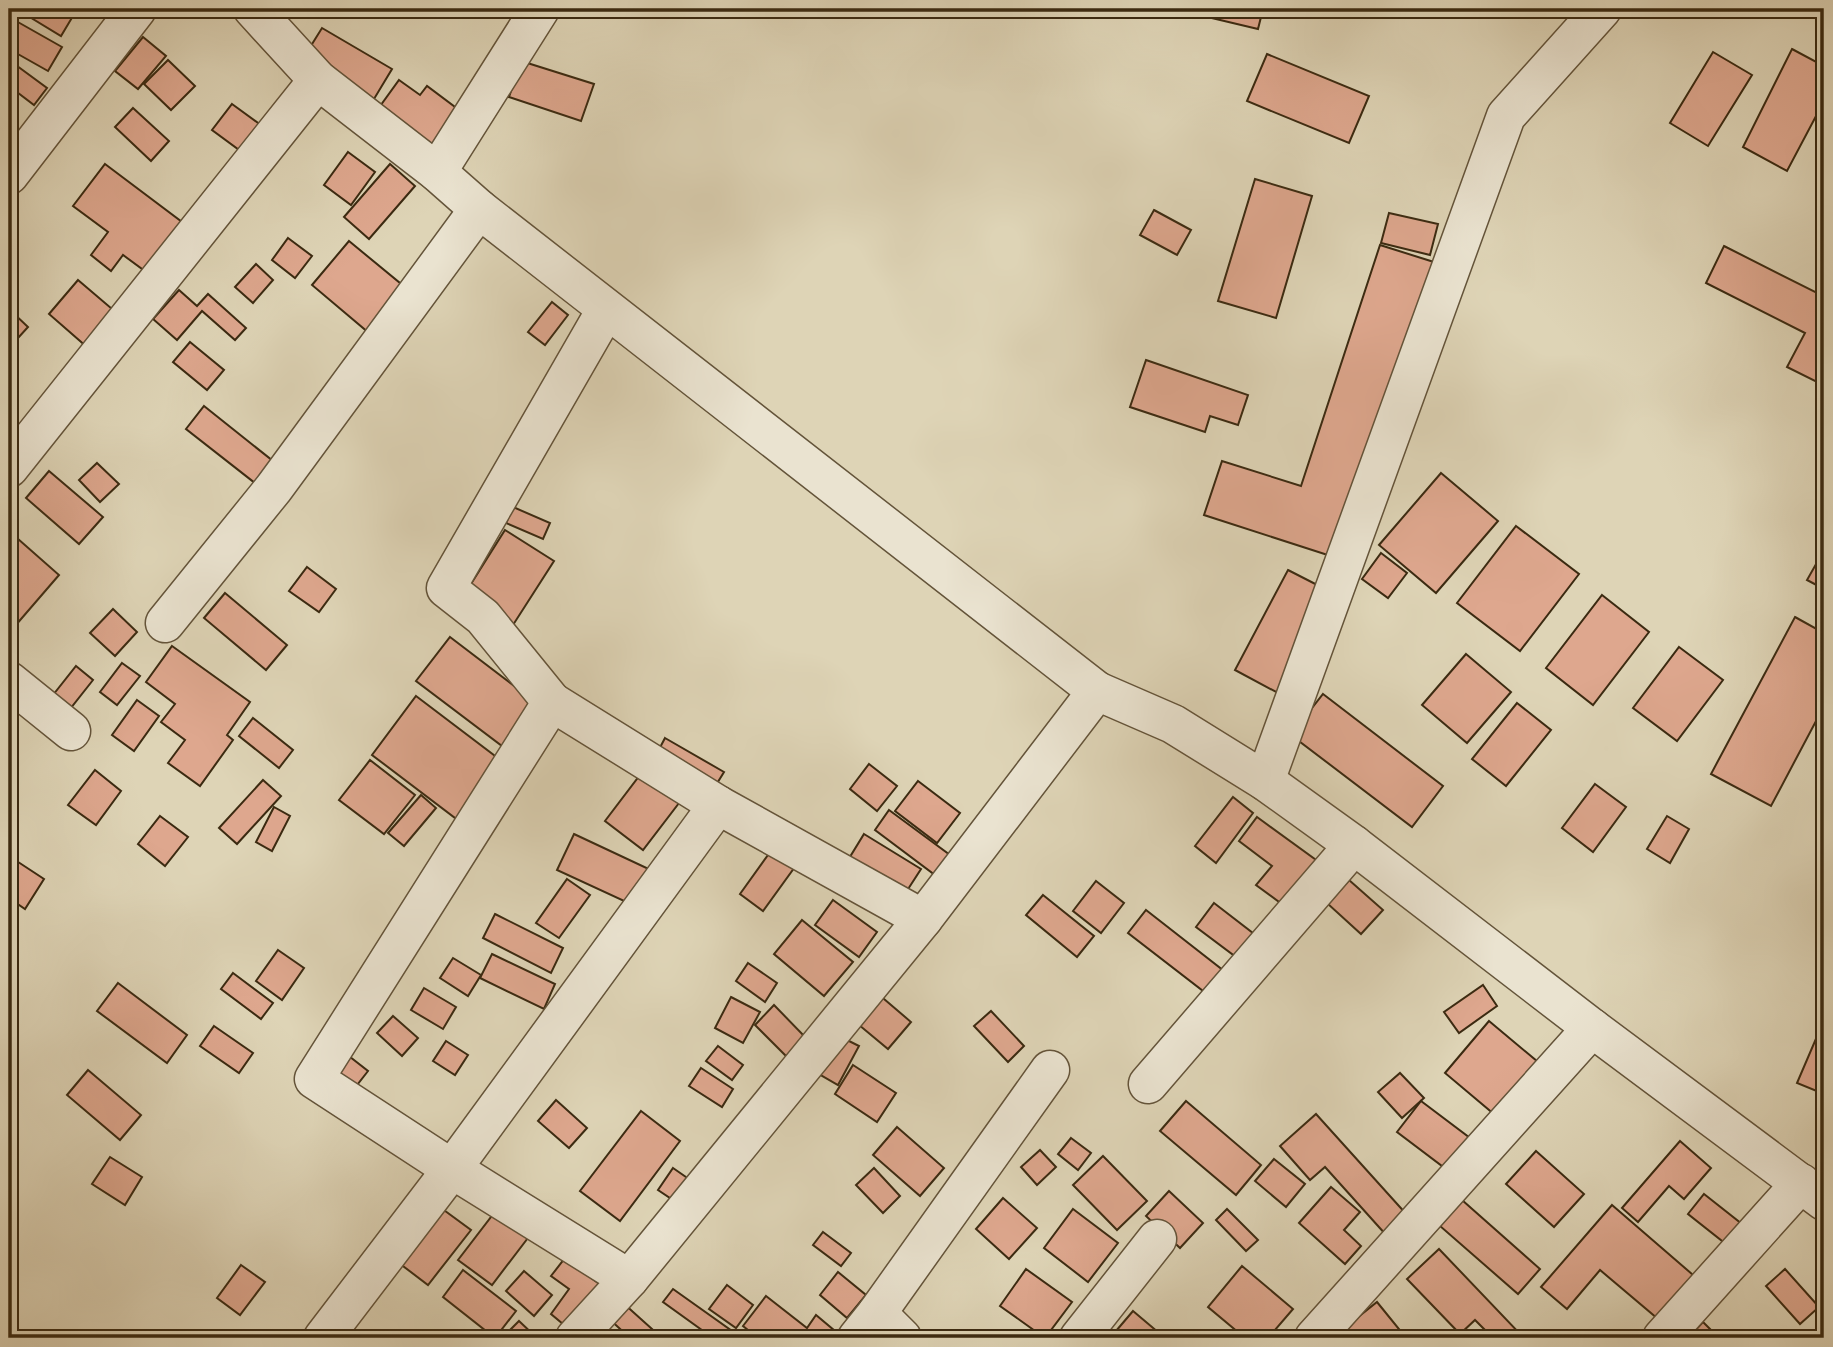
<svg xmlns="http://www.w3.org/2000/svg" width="1833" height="1347" viewBox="0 0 1833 1347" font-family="'IM FELL Great Primer',serif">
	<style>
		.building { fill: #dea78e; stroke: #3b2a11; stroke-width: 2 }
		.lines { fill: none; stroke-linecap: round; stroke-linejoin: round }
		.street-casing { stroke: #64543a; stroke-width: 41 }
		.street { stroke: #eae3d0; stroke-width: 38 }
	</style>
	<rect width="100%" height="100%" fill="#ded4b6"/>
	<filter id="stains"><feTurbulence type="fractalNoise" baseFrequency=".00286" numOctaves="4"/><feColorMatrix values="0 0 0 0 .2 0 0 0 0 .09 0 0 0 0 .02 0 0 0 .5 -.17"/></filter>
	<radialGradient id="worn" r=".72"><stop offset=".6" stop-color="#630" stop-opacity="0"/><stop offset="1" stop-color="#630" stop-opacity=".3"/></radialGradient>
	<!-- building -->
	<g class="building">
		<polygon points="33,9 72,9 76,11 61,36 28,16"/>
		<polygon points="1200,9 1263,9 1258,29 1199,15"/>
		<polygon points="9,17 62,47 48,71 9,49"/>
		<polygon points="322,28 392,69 374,99 304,57"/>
		<polygon points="143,37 166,56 138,89 115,71"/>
		<polygon points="1792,49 1824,66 1824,101 1787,171 1743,147"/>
		<polygon points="1713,52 1752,75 1708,146 1670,123"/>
		<polygon points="1267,54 1369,96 1349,143 1247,101"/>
		<polygon points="9,60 47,88 34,105 9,86"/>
		<polygon points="168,60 195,86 171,110 144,84"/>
		<polygon points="521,61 594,84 581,121 509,97"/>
		<polygon points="399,80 420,95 427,86 463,113 433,151 378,109"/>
		<polygon points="232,104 265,128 246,155 212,130"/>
		<polygon points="133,108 169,141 151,161 115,127"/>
		<polygon points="348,152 375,172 351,205 324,185"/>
		<polygon points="105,164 190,228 153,277 123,255 111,271 91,255 108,232 73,206"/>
		<polygon points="390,164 415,186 369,239 344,217"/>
		<polygon points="1255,179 1312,196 1276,318 1218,301"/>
		<polygon points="1154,210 1191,230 1177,255 1140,235"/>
		<polygon points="1389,213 1438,224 1430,255 1381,243"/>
		<polygon points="288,238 312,256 295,278 272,260"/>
		<polygon points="349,241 406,288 369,333 312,285"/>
		<polygon points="1380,245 1437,263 1340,559 1204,515 1222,461 1301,486"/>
		<polygon points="1724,246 1819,294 1824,283 1823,385 1787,367 1805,333 1706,283"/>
		<polygon points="256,264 273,280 253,303 235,287"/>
		<polygon points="78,280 125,320 95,354 49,314"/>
		<polygon points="179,290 197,306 208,294 246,328 235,340 202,311 177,340 153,319"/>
		<polygon points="552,302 568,315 545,345 528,332"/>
		<polygon points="9,309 28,327 9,348"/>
		<polygon points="190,342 224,370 207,390 173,362"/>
		<polygon points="1146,360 1248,395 1238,425 1210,416 1205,432 1130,407"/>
		<polygon points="204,406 278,465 260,487 186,429"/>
		<polygon points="97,463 119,484 100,502 79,480"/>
		<polygon points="49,471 103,517 79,544 26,498"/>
		<polygon points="1441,473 1498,521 1436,593 1379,545"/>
		<polygon points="513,507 550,523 543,539 506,523"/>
		<polygon points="1516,526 1579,574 1520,651 1457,603"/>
		<polygon points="505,530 554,561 513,625 464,595"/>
		<polygon points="9,531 59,575 9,633"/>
		<polygon points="1824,550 1824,589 1807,580"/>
		<polygon points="1381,553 1407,573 1388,598 1362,579"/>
		<polygon points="307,567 336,589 319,612 289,591"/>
		<polygon points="1288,570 1331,592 1278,693 1235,670"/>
		<polygon points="225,593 287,645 266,670 204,618"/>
		<polygon points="1602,595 1649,632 1593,705 1546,668"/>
		<polygon points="113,609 137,632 115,656 90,633"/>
		<polygon points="1795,617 1824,633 1824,706 1771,806 1711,774"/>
		<polygon points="450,637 539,705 506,749 416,681"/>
		<polygon points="172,646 250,702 227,735 233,740 200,786 168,763 185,740 161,722 175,704 146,682"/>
		<polygon points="1679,647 1723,680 1677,741 1633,708"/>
		<polygon points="1466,654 1511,692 1467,743 1422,705"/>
		<polygon points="122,663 140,676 117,705 100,692"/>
		<polygon points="76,666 93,680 70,709 53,695"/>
		<polygon points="1323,694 1443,786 1412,827 1291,735"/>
		<polygon points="416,696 507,765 463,824 372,755"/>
		<polygon points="137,700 159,716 134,751 112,735"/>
		<polygon points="1517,703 1551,730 1506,786 1472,759"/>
		<polygon points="253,718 293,750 279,768 239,736"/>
		<polygon points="665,738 724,772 713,790 655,757"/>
		<polygon points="370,760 415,795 384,834 339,800"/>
		<polygon points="869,764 897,786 877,811 850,789"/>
		<polygon points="95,770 121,791 96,825 68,805"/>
		<polygon points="640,775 679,803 643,850 605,821"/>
		<polygon points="263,780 281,796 237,844 219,828"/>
		<polygon points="918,781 960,813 937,843 895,811"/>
		<polygon points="1595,784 1626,807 1593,852 1562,828"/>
		<polygon points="421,795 436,808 404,846 388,833"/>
		<polygon points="1233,797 1253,813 1216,863 1195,846"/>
		<polygon points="274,807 290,816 272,851 256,842"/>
		<polygon points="889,810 950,855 935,875 875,830"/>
		<polygon points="160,816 188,837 165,866 138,844"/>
		<polygon points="1667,816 1689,829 1670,863 1647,849"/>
		<polygon points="1257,817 1323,865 1290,910 1256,885 1272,866 1239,841"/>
		<polygon points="574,834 653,871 637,907 557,870"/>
		<polygon points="864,834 921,869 901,900 845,865"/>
		<polygon points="773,848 797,864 763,911 740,894"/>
		<polygon points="9,856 44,879 25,909 9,898"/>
		<polygon points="567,879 590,895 559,938 536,923"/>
		<polygon points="1349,880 1383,910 1361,934 1328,904"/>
		<polygon points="1096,881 1124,903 1101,933 1073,911"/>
		<polygon points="1043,895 1094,936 1077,957 1026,915"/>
		<polygon points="833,900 877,932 859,957 815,925"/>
		<polygon points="1214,903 1258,937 1240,960 1196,927"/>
		<polygon points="1146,910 1224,971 1207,994 1128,933"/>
		<polygon points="495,914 563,948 551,973 483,938"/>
		<polygon points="802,920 853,962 824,996 774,954"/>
		<polygon points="278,950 304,968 282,1000 256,981"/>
		<polygon points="492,954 555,984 544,1009 480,978"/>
		<polygon points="453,958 481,975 468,996 440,978"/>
		<polygon points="748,963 777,983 765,1002 736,981"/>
		<polygon points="233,973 273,1003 261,1019 221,989"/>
		<polygon points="118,983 187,1035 167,1063 97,1011"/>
		<polygon points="1483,985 1497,1006 1459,1033 1444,1012"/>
		<polygon points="424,988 456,1007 443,1029 411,1010"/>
		<polygon points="877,993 911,1022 888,1049 853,1020"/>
		<polygon points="731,997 760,1012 743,1043 715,1028"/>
		<polygon points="774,1005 807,1039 788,1058 755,1025"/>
		<polygon points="991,1011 1024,1046 1008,1062 974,1026"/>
		<polygon points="393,1016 418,1038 402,1056 377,1033"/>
		<polygon points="1489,1021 1544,1067 1501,1120 1445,1073"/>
		<polygon points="214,1026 253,1053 239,1073 200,1046"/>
		<polygon points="1821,1027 1824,1028 1824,1094 1797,1083"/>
		<polygon points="839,1036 859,1046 838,1085 819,1074"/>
		<polygon points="446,1041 468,1055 455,1075 433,1061"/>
		<polygon points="718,1046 743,1065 732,1080 706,1061"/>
		<polygon points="345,1053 368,1071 350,1094 327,1077"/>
		<polygon points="853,1065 896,1093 877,1122 835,1094"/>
		<polygon points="701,1068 733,1089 722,1107 689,1086"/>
		<polygon points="88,1070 141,1115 120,1140 67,1095"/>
		<polygon points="1400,1073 1424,1098 1402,1118 1378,1092"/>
		<polygon points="556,1100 587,1128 569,1148 538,1121"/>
		<polygon points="1186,1101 1261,1165 1236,1195 1160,1131"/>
		<polygon points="1421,1101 1470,1138 1446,1169 1397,1132"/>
		<polygon points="641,1111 680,1141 620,1221 580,1191"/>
		<polygon points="1316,1114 1408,1216 1387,1236 1325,1167 1310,1180 1280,1146"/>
		<polygon points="897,1127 944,1168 920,1196 873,1155"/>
		<polygon points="1071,1138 1091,1153 1078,1170 1058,1154"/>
		<polygon points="1680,1141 1711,1168 1684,1199 1669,1186 1638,1222 1622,1208"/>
		<polygon points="1040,1150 1056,1167 1037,1185 1021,1167"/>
		<polygon points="1536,1151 1584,1194 1554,1227 1506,1184"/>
		<polygon points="1103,1156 1147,1201 1117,1230 1073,1185"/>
		<polygon points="110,1157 142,1177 125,1205 92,1184"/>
		<polygon points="1274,1159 1305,1184 1286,1207 1255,1181"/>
		<polygon points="673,1168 696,1184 682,1206 658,1190"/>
		<polygon points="874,1168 900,1196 883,1213 856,1185"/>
		<polygon points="1331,1187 1360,1212 1344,1230 1361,1246 1345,1264 1299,1223"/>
		<polygon points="1169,1191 1203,1223 1180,1248 1146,1216"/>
		<polygon points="1704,1194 1747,1228 1731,1248 1688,1214"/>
		<polygon points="1003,1198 1037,1228 1009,1259 976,1229"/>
		<polygon points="1462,1200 1540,1269 1518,1294 1440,1226"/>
		<polygon points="501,1204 534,1230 492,1285 458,1260"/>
		<polygon points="437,1205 471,1230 428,1285 395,1260"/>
		<polygon points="1612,1205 1700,1281 1664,1324 1600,1270 1567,1309 1541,1287"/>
		<polygon points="1073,1209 1118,1243 1088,1282 1044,1248"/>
		<polygon points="1227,1209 1258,1240 1246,1251 1216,1220"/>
		<polygon points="823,1232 851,1253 841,1266 813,1245"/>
		<polygon points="1439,1249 1524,1338 1493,1338 1475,1320 1460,1334 1407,1279"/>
		<polygon points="565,1258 602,1286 569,1329 551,1314 569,1289 551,1276"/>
		<polygon points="241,1265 265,1282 240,1315 217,1298"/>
		<polygon points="1242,1266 1293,1309 1268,1338 1245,1338 1208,1307"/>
		<polygon points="1026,1269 1072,1302 1045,1338 1000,1306"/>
		<polygon points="1785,1269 1819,1307 1800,1324 1766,1286"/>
		<polygon points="463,1270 516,1311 495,1338 443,1297"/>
		<polygon points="524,1271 552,1295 534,1316 506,1291"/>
		<polygon points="838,1272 866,1295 847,1318 820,1295"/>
		<polygon points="727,1285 753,1305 736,1328 709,1309"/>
		<polygon points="673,1289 732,1331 726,1338 713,1338 663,1302"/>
		<polygon points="766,1296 807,1328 816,1315 835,1331 830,1338 758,1338 743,1326"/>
		<polygon points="622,1302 662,1338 630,1338 607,1317"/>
		<polygon points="1377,1302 1403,1334 1397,1338 1332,1338"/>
		<polygon points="1133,1311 1165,1338 1124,1338 1116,1331"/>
		<polygon points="519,1321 537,1338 502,1338"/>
		<polygon points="1703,1322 1719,1338 1688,1338"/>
	</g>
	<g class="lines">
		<defs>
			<g id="street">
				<polyline points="253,9 318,80 437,172 479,209"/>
				<polyline points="437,172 540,9"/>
				<polyline points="9,175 137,9"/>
				<polyline points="9,468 318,80"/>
				<polyline points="165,623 274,488 479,209 1097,691"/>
				<polyline points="9,681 71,731"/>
				<polyline points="552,702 483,617 446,588 606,310"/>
				<polyline points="1265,781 1506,116 1602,9"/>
				<polyline points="1148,1084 1354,845"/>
				<polyline points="629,1279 452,1169 314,1079 552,702 718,805"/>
				<polyline points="877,1313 1050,1070"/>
				<polyline points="323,1338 452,1169 718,805 923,919 1097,691 1173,724 1265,781 1354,845 1592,1028 1824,1201"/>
				<polyline points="575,1338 629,1279 923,919"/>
				<polyline points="857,1338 877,1313 902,1338"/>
				<polyline points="1079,1338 1157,1239"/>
				<polyline points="1314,1338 1592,1028"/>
				<polyline points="1662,1338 1801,1183"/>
			</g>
		</defs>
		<!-- street casing -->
		<use href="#street" class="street-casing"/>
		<!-- street -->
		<use href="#street" class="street"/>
	</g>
	<!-- margin -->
	<rect width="1833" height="1347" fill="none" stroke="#ded4b6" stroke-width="35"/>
	<rect x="10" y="10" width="1812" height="1326" fill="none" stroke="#3b2a11" stroke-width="3.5"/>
	<rect x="18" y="18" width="1798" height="1312" fill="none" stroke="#3b2a11" stroke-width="2"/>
	<rect width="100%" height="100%" filter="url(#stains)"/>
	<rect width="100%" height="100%" fill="url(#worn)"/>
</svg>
